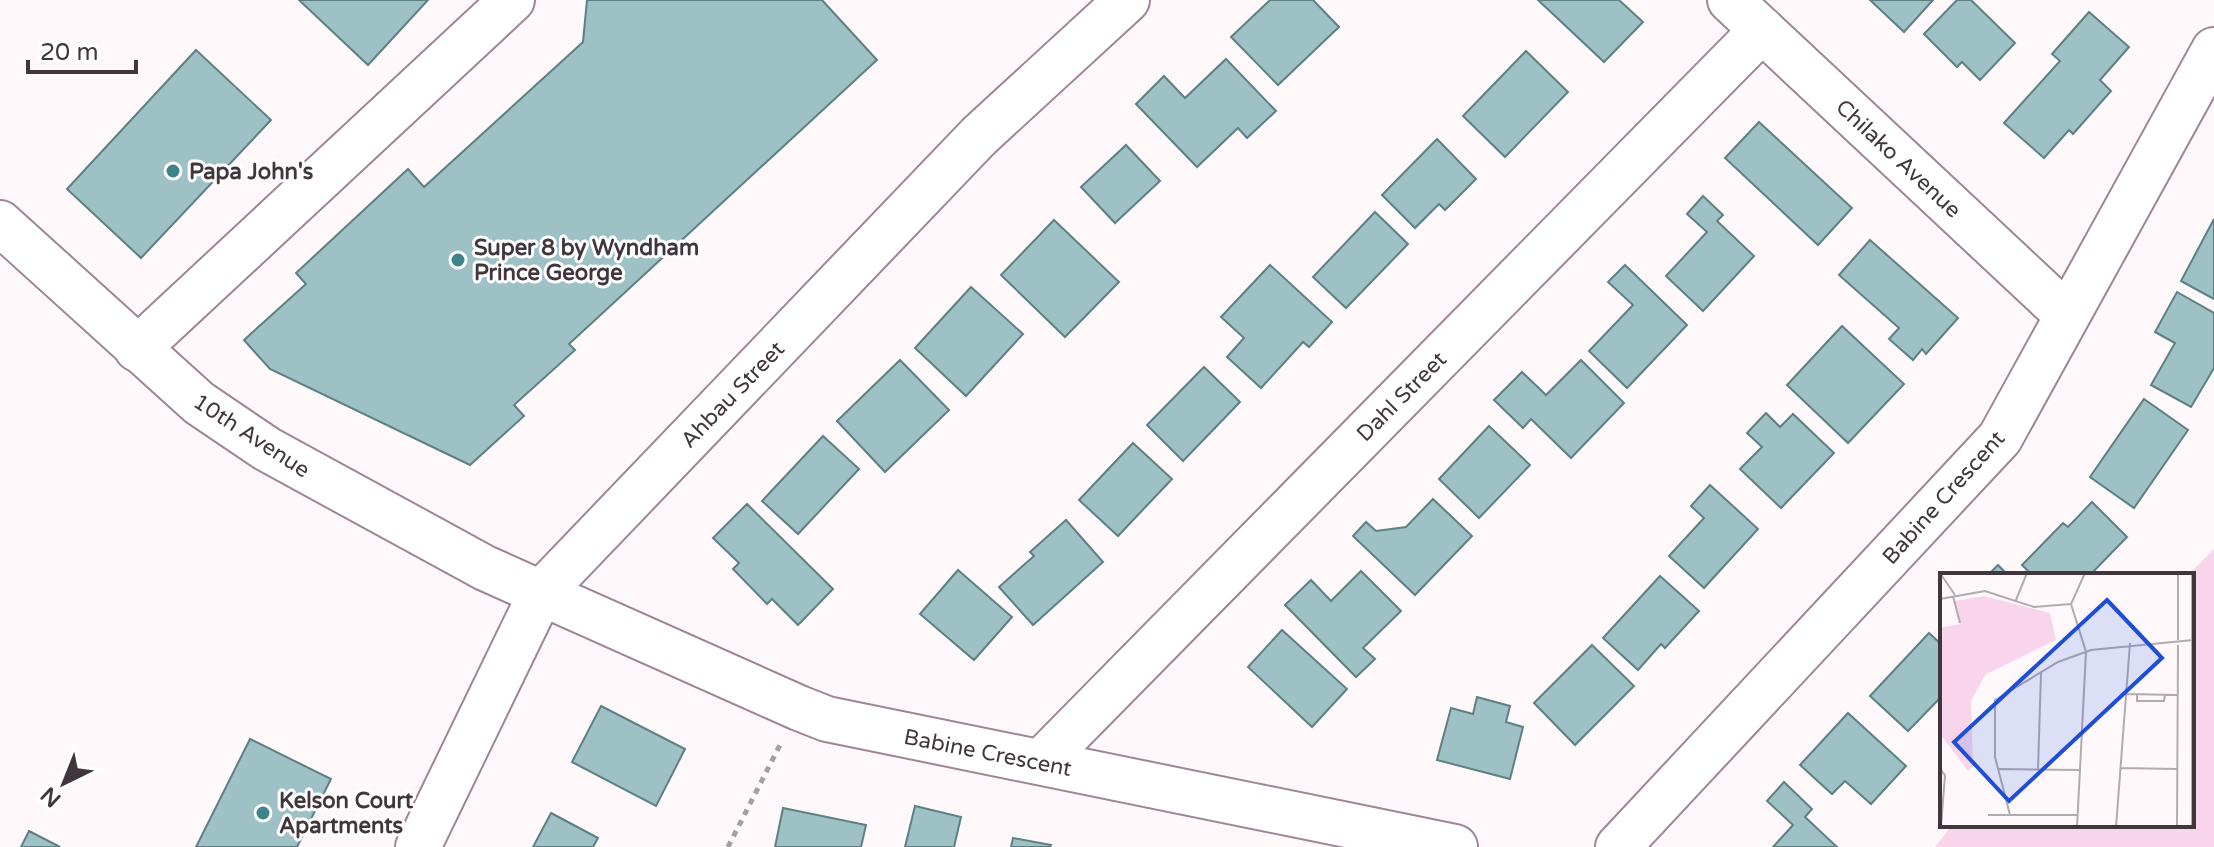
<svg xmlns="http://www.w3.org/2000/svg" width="2214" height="847" viewBox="0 0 2214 847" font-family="'Varela Round',sans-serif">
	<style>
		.green { fill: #f9d5eb }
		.building { fill: #9dc1c4; stroke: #5e8083; stroke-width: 2 }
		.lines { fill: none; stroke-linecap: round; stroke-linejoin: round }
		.minor-casing { stroke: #9f8595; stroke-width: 48 }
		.path { stroke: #a69ea3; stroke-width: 5; stroke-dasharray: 6 6; stroke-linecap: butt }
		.minor { stroke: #fff; stroke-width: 44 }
		.poi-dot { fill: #3c848a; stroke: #fff; stroke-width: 3 }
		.labels { text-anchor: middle; stroke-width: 6; stroke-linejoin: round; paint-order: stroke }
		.street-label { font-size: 22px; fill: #41363c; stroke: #fff }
		.poi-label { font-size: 22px; font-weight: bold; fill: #41363c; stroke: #fff; text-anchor: start }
		.inset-road { fill: none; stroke: #b2aaaf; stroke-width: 2 }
		.view { fill: #1d4ed8; fill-opacity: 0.15; stroke: #1d4ed8; stroke-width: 4 }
		.inset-edge { fill: none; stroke: #41363c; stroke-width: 4 }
	</style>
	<rect width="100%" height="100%" fill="#fef8fb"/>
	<!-- green -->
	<polygon class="green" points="2214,549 2214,847 1935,847 1952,825 2192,825 2192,575 2188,575"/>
	<!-- building -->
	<g class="building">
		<polygon points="299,0 428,0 368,65"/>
		<polygon points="587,0 822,0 877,60 569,344 575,350 514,405 524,416 470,465 270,369 244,340 306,284 296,273 408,169 424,187 583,42"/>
		<polygon points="1270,0 1313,0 1339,27 1278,85 1231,37"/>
		<polygon points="1538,0 1619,0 1643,22 1604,62"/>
		<polygon points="1870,0 1933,0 1904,32"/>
		<polygon points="1957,0 1971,0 2015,43 1980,80 1962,62 1957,67 1924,34"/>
		<polygon points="2089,12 2129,47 2100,80 2111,91 2073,134 2069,130 2044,158 2004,123 2060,61 2052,54"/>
		<polygon points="196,50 271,120 141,258 67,189"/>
		<polygon points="1526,51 1568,92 1505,157 1463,116"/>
		<polygon points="1226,59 1276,111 1247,138 1238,128 1197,167 1136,104 1164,76 1185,98"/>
		<polygon points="1759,122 1852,208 1818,245 1725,158"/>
		<polygon points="1437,139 1476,179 1445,210 1439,204 1415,228 1382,195"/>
		<polygon points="1126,145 1160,181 1115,223 1081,187"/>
		<polygon points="1703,196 1723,215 1717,221 1754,256 1703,311 1666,276 1707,232 1687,214"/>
		<polygon points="1375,212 1408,244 1346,308 1313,277"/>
		<polygon points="2214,219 2214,299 2181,281"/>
		<polygon points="1054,220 1119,282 1065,337 1001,275"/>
		<polygon points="1870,240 1958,318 1926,354 1922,349 1913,360 1889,339 1899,328 1839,275"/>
		<polygon points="1270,265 1332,322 1309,347 1303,342 1261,388 1227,357 1244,338 1221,317"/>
		<polygon points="1625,265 1687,325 1627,388 1589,351 1633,305 1608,282"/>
		<polygon points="971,287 1023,334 966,396 915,348"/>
		<polygon points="2177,292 2214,313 2214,368 2191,407 2151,385 2175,343 2155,332"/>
		<polygon points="1842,326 1904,384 1848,443 1787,385"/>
		<polygon points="900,360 949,410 885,472 837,421"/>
		<polygon points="1581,360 1624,403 1571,458 1531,419 1523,428 1494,400 1522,372 1546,395"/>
		<polygon points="1204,367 1240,402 1183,461 1147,425"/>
		<polygon points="2144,399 2188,430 2134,508 2090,477"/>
		<polygon points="1766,413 1780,427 1793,414 1834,453 1781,508 1740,469 1762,447 1747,433"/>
		<polygon points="1489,426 1530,465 1479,518 1439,479"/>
		<polygon points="823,436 859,469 798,534 762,501"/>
		<polygon points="1133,443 1172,479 1118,536 1079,500"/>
		<polygon points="1710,485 1758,529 1704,588 1669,556 1704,518 1691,506"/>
		<polygon points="1433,499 1472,536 1415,595 1353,536 1366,522 1376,531 1406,527"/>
		<polygon points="2092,502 2127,537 2090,575 2032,575 2022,565 2063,523 2068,527"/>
		<polygon points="747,504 833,589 798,625 772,599 767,604 733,569 739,563 713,538"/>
		<polygon points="1066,520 1103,562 1033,625 999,587 1034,556 1030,552"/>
		<polygon points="1998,565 2008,575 1988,575"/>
		<polygon points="958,570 1012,617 974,660 920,614"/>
		<polygon points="1361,571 1401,611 1363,648 1375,659 1356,677 1285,605 1311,580 1331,601"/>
		<polygon points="1660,576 1699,611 1665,648 1661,644 1638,670 1603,638"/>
		<polygon points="1282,630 1347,689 1312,727 1248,667"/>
		<polygon points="1929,633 1942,645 1942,696 1908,731 1870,696"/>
		<polygon points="1592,645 1634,686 1575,745 1534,703"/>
		<polygon points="1477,697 1510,706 1506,722 1523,727 1510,779 1437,760 1451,708 1473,714"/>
		<polygon points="601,706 685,749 656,806 572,762"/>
		<polygon points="1848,713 1906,766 1871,804 1845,781 1832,794 1800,765"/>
		<polygon points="250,739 331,779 297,847 196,847"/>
		<polygon points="1784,782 1812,809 1805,817 1837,847 1773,847 1793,825 1767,801"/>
		<polygon points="915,806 961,817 954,847 905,847"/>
		<polygon points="783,808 866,825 861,847 775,847"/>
		<polygon points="551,813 598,838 593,847 533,847"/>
		<polygon points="29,831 60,847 21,847"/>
		<polygon points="1013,838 1051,845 1050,847 1011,847"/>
	</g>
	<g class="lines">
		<defs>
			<g id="minor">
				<polyline points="1730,0 2067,315"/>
				<polyline points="0,223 199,403 267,449 485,568 799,708 827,719 1455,847"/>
				<polyline points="137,349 512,0"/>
				<polyline points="1041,762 1762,30"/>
				<polyline points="418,847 541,593 979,136 1127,0"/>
				<polyline points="1618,847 2000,438 2214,50"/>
			</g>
		</defs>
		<!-- minor casing -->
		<use href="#minor" class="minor-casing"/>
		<!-- path -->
		<polyline class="path" points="728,847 782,741"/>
		<!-- minor -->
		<use href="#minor" class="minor"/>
	</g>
	<!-- markers -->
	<g class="poi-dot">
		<circle cx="173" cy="171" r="8"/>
		<circle cx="458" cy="260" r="8"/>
		<circle cx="263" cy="813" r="8"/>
	</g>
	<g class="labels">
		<!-- street labels -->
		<g class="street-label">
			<text transform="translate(1899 158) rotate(43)" y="8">Chilako Avenue</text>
			<text transform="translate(732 394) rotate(-46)" y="8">Ahbau Street</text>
			<text transform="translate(1401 396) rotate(-45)" y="8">Dahl Street</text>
			<text transform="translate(252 435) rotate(33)" y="8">10th Avenue</text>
			<text transform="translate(1943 497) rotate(-48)" y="8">Babine Crescent</text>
			<text transform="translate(988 752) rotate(11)" y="8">Babine Crescent</text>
		</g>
		<!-- poi labels -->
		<g class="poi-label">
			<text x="189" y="179">Papa John's</text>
			<text x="474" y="255">Super 8 by Wyndham<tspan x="474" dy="25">Prince George</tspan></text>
			<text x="279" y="808">Kelson Court<tspan x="279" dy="25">Apartments</tspan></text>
		</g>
	</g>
	<!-- overview -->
	<g transform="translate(1940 573)">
		<rect width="254" height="254" fill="#fef8fb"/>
		<path d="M44,23L110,40L116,67L45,102L31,128L33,194L28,198L0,161V55L20,51L14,28Z" fill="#f9d5eb"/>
		<path class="inset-road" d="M0,0L15,22M13,23L20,50M0,26L45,18L94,34L131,31M76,27L87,0M238,67V0M186,121L238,122M197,122V128H224L225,121M181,195L237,196M0,196L5,202L1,254M59,196L141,197M98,196L101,100M48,242H138M70,242L55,184V127L118,89L151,77L253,67M137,254L146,79L131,31L145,0M176,254L190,70M237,254L238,72M252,254V0"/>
		<path class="view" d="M167,27L222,85L69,228L14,169Z"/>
		<rect width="254" height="254" class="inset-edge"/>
	</g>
	<!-- north arrow -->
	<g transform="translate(64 783) rotate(223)" stroke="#ffffff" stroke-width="6" paint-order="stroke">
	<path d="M0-6L14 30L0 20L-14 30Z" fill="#41363c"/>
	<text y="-12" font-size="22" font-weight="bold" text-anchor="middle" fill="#41363c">N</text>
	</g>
	<!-- scale -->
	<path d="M28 60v12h108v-12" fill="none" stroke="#41363c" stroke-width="4"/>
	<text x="40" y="60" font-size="24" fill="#41363c" stroke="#ffffff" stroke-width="6" paint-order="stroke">20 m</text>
</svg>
